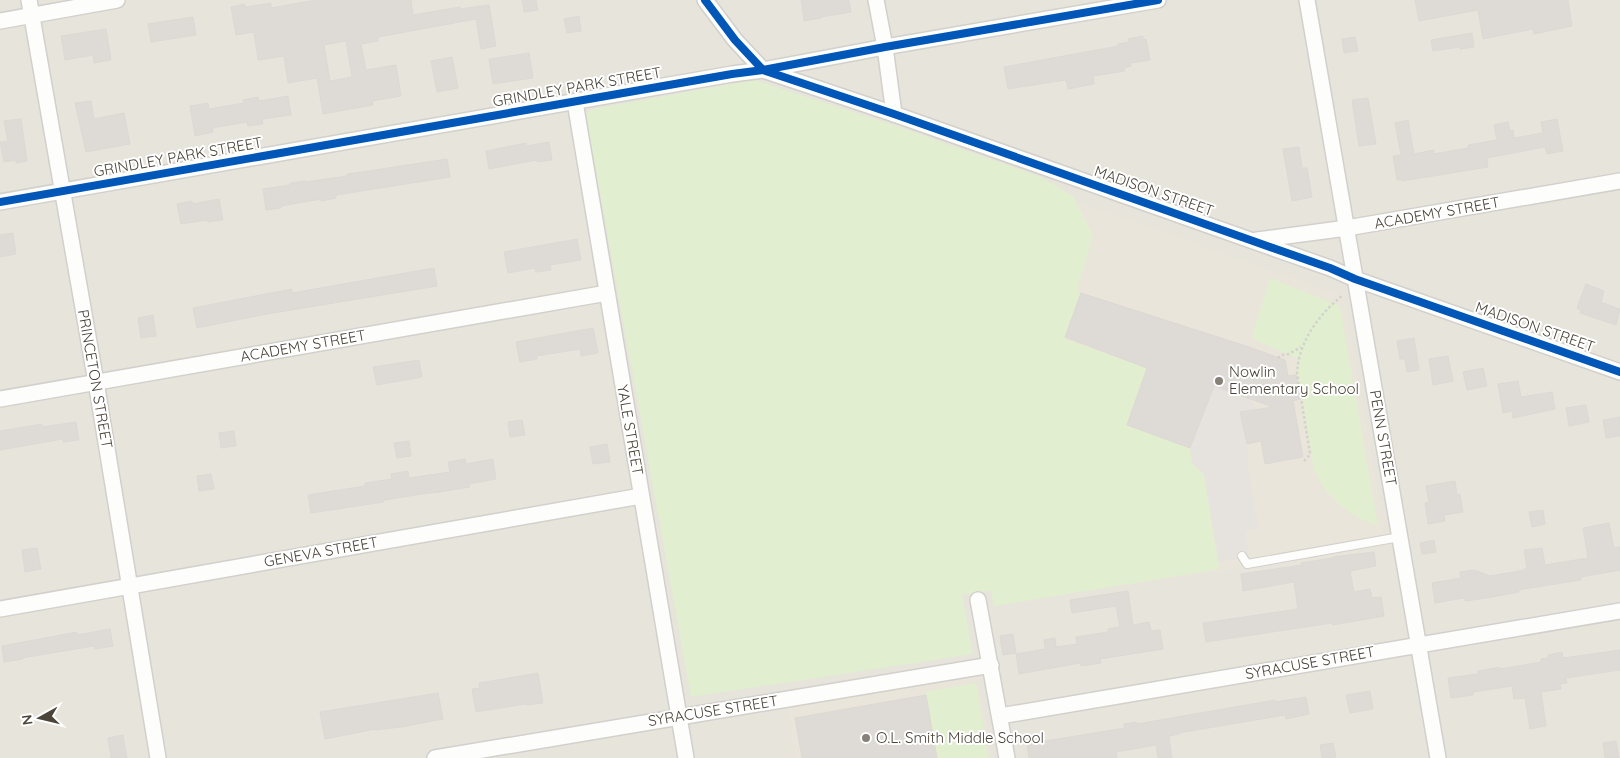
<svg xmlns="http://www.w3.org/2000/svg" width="1620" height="758" viewBox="0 0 1620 758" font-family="Quicksand,sans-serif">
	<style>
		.residential { fill: #e7e4dc }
		.education { fill: #eae5da }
		.green { fill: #e1eecf }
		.parking { fill: #e6e3df }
		.building { fill: #dedbd6; stroke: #dcd9d4; fill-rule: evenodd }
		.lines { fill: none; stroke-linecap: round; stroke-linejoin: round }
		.lane-casing { stroke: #d2d0cb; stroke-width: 10 }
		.street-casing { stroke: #d2d0cb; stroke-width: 18 }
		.path { stroke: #d3d2cc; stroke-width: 2.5; stroke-dasharray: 2.5 2.5; stroke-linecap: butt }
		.lane { stroke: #fdfdfc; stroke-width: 8 }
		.street { stroke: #fdfdfc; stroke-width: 15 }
		.cycleway-casing { stroke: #fff; stroke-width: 11 }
		.cycleway { stroke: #0057b8; stroke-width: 8 }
		.poi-dot { fill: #868178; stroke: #fff; stroke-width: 2 }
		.labels { text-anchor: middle; stroke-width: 4; stroke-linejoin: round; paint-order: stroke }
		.street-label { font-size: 15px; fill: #4b4439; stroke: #fff }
		.poi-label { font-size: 15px; fill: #4b4439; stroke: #fff; text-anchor: start }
	</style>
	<rect width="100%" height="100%" fill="#f4f2ee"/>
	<!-- residential -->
	<rect class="residential" x="0" y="0" width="1620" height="758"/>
	<!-- education -->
	<g class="education">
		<polygon points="1065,197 1344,297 1387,546 1032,599"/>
		<polygon points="978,676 993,758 796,758 788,708"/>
	</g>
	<!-- green -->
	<g class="green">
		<polygon points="754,80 899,127 1041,177 1073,196 1093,235 1077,291 1081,293 1065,339 1147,368 1127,425 1190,448 1192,463 1204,474 1219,569 994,606 991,590 962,595 973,654 691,697 587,120 587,112 593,109"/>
		<path d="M1270,278L1340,306L1378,526C1349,517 1317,491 1312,459L1297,370L1300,360L1251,338Z"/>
		<polygon points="976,683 989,758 937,758 925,692"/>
	</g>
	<!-- parking -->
	<polygon class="parking" points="1214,386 1251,399 1256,410 1240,412 1247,444 1248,470 1259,529 1245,531 1249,557 1219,562 1204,474 1192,463 1190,448"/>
	<!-- building -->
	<g class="building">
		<path d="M315,0H411L413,15L460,7V9L489,5L496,46L481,49L476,19L378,37V41L361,44L366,70L396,65L401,96L372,101L373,105L323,114L317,78L288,83L284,56L258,60L254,32L236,35L231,7L245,4V7L271,3V8ZM346,41L352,77L330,81L324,45Z"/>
		<polygon points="522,0 536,0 538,10 524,12"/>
		<polygon points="801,0 849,0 851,12 821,17 821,18 804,21"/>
		<polygon points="1415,0 1568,0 1572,26 1534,34 1533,29 1483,39 1478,10 1419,21"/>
		<polygon points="579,16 581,31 567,33 564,19"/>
		<polygon points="193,17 196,35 151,42 148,24"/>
		<polygon points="106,29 111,60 94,63 93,55 65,60 61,36"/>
		<polygon points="1472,33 1474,47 1460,49 1460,47 1433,51 1431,40"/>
		<polygon points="1143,36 1143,40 1146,39 1150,60 1131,63 1131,66 1124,68 1125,71 1093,76 1094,84 1068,89 1066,80 1008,89 1004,67 1118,46 1118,44 1129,42 1128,39"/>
		<polygon points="1355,37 1358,51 1344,53 1342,39"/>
		<polygon points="529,53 533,78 493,84 489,59"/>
		<polygon points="452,57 458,88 437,92 431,61"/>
		<polygon points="288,96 291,115 262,119 263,124 248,126 247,122 212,128 213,132 195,136 190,106 208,103 209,109 244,103 243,100 258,97 259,101"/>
		<polygon points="1368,98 1376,144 1359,146 1352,100"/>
		<polygon points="91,101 94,119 124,113 130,144 86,152 75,103"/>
		<polygon points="21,119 27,161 16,163 16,160 4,162 0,142 8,141 4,121"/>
		<polygon points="1557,119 1563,151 1547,154 1545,147 1487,158 1488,167 1402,181 1401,179 1397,180 1393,156 1401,155 1395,123 1408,120 1414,154 1434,150 1434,154 1468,148 1468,145 1497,140 1494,125 1508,122 1510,131 1513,130 1514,138 1543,133 1541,122"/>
		<polygon points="549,142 552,160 537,162 537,160 489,169 486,151 526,143 526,146"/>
		<polygon points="1299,147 1302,168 1307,168 1312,197 1292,201 1283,149"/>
		<polygon points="447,159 450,177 336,195 336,198 321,201 321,199 281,206 281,208 266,210 263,189 291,185 290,183 305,181 306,182 347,176 347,174 362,172"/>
		<polygon points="219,199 223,220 208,222 207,220 181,224 177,204 192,201 193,204"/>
		<polygon points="13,233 16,254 0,257 0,235"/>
		<polygon points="577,239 581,260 550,265 551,270 536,272 535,268 508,273 504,252"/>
		<polygon points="434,268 437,286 267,314 197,328 193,308 276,292 292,289 292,293"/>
		<polygon points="1586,284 1604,291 1601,302 1620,309 1616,325 1580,313 1581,310 1577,308"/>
		<polygon points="1081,293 1249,347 1285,360 1288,376 1296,375 1300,399 1293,401 1303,457 1265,464 1261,441 1247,444 1240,412 1273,407 1214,386 1190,448 1127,425 1147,368 1065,337"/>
		<polygon points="153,315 156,336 141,338 138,318"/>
		<polygon points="593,328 598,353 581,356 580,349 536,356 537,359 520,362 516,342"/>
		<polygon points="1414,338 1419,370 1407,372 1405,359 1400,359 1397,341"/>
		<polygon points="1448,356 1453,381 1433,385 1429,359"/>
		<polygon points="419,360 422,377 377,385 373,367"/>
		<polygon points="1483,368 1487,386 1467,390 1463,372"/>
		<polygon points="1518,381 1521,397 1552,392 1555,409 1513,418 1512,411 1503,413 1498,384"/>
		<polygon points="1586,405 1589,422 1569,426 1566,408"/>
		<polygon points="1620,417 1620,436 1606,438 1603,420"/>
		<polygon points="522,420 525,435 510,437 508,422"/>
		<polygon points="76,422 79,440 63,442 63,439 0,450 0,431 42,424 42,427"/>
		<polygon points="234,431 236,446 221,448 219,433"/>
		<polygon points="409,441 411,456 397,458 394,443"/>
		<polygon points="607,444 610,462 593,464 590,447"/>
		<polygon points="465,459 466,464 493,459 496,479 469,484 470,487 440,492 422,494 384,500 384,502 311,513 308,495 365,486 365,483 392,479 391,474 408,471 409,478 450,472 448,462"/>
		<polygon points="211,474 214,489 199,491 197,476"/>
		<polygon points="1455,481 1457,495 1460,494 1463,512 1444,515 1445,521 1428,524 1425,503 1429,502 1426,486"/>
		<polygon points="1543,510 1545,524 1532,527 1529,512"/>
		<polygon points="1609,523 1614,548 1620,547 1620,570 1581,577 1581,580 1518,590 1519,592 1487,598 1465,601 1464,598 1435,603 1432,583 1461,578 1460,572 1474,570 1490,576 1525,570 1525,568 1527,568 1524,550 1542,548 1545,565 1588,558 1583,528"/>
		<polygon points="1434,540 1436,552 1422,554 1420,543"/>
		<polygon points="37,548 41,569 25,572 22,550"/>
		<polygon points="1374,552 1376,566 1350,571 1354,592 1370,589 1372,598 1381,597 1384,616 1333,625 1332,623 1206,642 1203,623 1298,609 1294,582 1243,591 1241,574 1302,565 1301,563 1333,558 1333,557"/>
		<polygon points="1128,591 1133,625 1149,622 1151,631 1160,630 1163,649 1100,659 1101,663 1081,666 1080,663 1019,674 1016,654 1045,649 1044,640 1055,638 1056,647 1077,644 1076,637 1108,632 1108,629 1120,627 1116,606 1072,613 1070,600"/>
		<polygon points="110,629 113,646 95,649 94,646 22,658 23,659 4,662 2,646 77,632 77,635"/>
		<polygon points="1013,634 1016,653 1003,655 1000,636"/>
		<polygon points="1620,650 1620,670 1566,678 1567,683 1560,684 1561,689 1541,692 1546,726 1530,729 1525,698 1514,699 1512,686 1473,692 1473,695 1451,698 1448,678 1478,674 1478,671 1500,667 1500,669 1541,662 1541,659 1548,658 1548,655 1562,652 1563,658"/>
		<polygon points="538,673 543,703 527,705 526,704 476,712 472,689 480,688 479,683"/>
		<polygon points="1370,691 1373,709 1350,713 1346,695"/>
		<polygon points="438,693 443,719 401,727 375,730 375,729 325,739 320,712"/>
		<polygon points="926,695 937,758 802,758 795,718"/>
		<polygon points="1306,697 1309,714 1286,719 1285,715 1179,733 1179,734 1169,736 1172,758 1158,758 1156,745 1116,752 1117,758 1029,758 1027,744 1125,728 1124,724 1136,722 1137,724 1275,700 1275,702"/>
		<polygon points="123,735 127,758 111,758 108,738"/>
		<polygon points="1616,741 1619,758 1605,758 1603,743"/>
		<polygon points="1333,743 1336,757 1322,758 1320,745"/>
	</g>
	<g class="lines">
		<defs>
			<polyline id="lane" points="1242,556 1247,564 1400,537"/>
			<g id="street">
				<polyline points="29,0 96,382 158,758"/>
				<polyline points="705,0 735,40 763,70 894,114 1253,241 1330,268 1355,279 1620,372"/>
				<polyline points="876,0 885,47 894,114"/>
				<polyline points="1307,0 1438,758"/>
				<polyline points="0,21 117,0"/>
				<polyline points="575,102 686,758"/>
				<polyline points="0,202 732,74 763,70 885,47 1158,0"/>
				<polyline points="1257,240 1347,228 1620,181"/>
				<polyline points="0,399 607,293"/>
				<polyline points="978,600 1007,758"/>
				<polyline points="0,609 641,496"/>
				<polyline points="1000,716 1620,611"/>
				<polyline points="435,758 991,665"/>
			</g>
		</defs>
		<!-- lane casing -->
		<use href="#lane" class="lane-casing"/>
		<!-- street casing -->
		<use href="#street" class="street-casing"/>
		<!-- path -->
		<g class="path">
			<polyline points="1278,358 1281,355 1289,354 1301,347"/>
			<path d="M1304,461L1308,457L1310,453L1297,374C1298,343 1318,315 1342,296"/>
		</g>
		<!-- lane -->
		<use href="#lane" class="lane"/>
		<!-- street -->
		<use href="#street" class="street"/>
		<defs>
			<g id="cycleway">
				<polyline points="705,0 735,40 763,70 894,114 1253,241 1330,268 1355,279 1620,372"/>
				<polyline points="0,202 732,74 763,70 885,47 1158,0"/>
			</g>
		</defs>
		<!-- cycleway casing -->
		<use href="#cycleway" class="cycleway-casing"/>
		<!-- cycleway -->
		<use href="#cycleway" class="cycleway"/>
	</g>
	<!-- markers -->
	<g class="poi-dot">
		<circle cx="1219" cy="381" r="5"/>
		<circle cx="866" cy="738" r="5"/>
	</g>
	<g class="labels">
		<!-- street labels -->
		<g class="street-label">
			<text transform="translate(577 87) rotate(-10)" y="5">GRINDLEY PARK STREET</text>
			<text transform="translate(178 157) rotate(-10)" y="5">GRINDLEY PARK STREET</text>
			<text transform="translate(1154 191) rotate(19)" y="5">MADISON STREET</text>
			<text transform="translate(1437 213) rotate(-10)" y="5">ACADEMY STREET</text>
			<text transform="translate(1535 327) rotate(19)" y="5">MADISON STREET</text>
			<text transform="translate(303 346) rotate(-10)" y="5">ACADEMY STREET</text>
			<text transform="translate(95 379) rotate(80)" y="5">PRINCETON STREET</text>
			<text transform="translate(630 430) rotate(80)" y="5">YALE STREET</text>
			<text transform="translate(1383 438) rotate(80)" y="5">PENN STREET</text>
			<text transform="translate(321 552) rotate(-10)" y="5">GENEVA STREET</text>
			<text transform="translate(1310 663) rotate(-10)" y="5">SYRACUSE STREET</text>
			<text transform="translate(713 711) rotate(-9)" y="5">SYRACUSE STREET</text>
		</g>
		<!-- poi labels -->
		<g class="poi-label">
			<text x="1229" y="377">Nowlin<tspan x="1229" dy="17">Elementary School</tspan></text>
			<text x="876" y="743">O.L. Smith Middle School</text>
		</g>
	</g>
	<!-- north arrow -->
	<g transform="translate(40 718) rotate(262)" stroke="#ffffff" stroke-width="4" paint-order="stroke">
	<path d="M0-4L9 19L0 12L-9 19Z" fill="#4b4439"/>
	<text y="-8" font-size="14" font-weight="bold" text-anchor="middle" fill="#4b4439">N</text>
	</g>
</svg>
